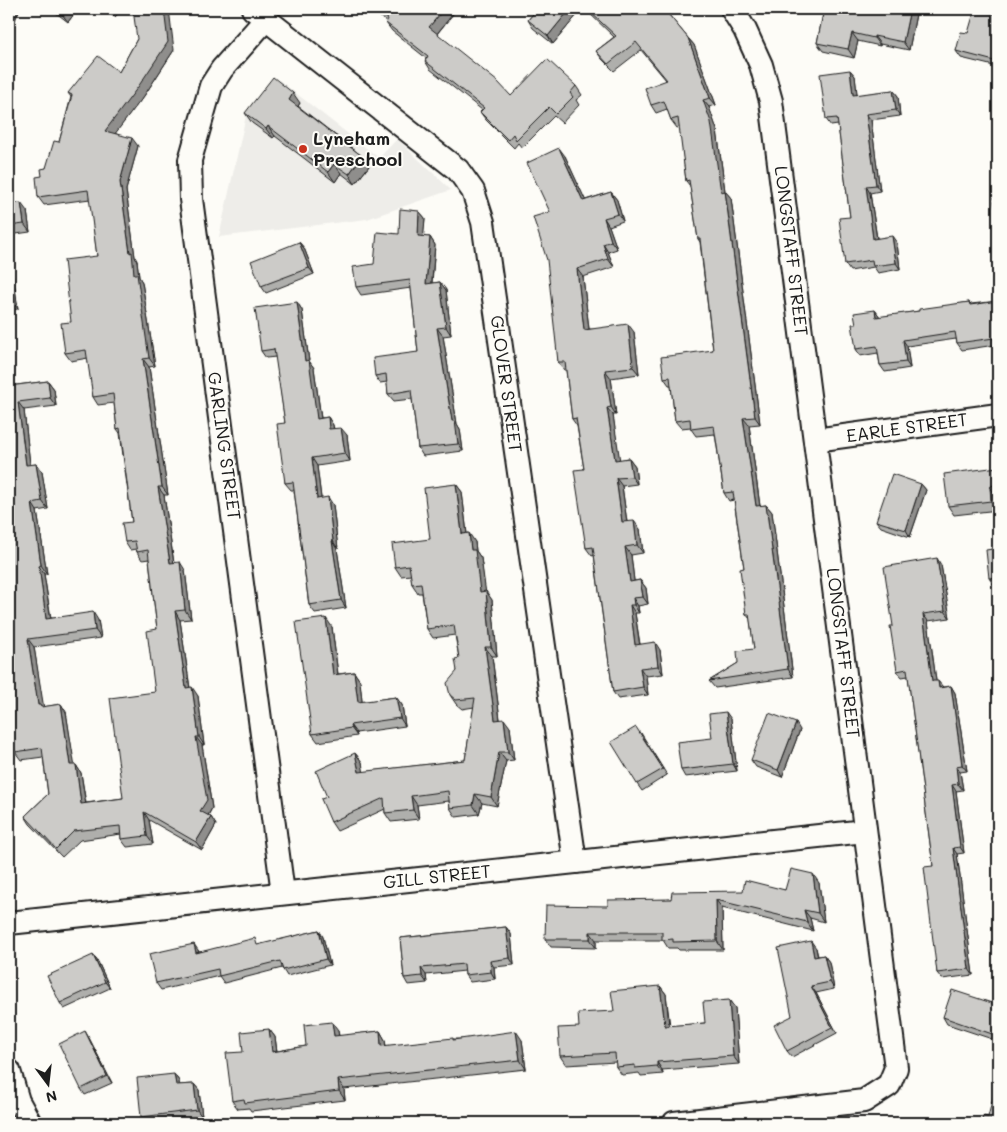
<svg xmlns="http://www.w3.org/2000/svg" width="1007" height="1132" viewBox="0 0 1007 1132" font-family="Mali,sans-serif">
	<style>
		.built { fill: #eeede9 }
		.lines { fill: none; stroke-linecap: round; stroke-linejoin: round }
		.street-casing { stroke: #1c1c1c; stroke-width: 26 }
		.street { stroke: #fdfcf7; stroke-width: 22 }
		.wall { fill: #afafac; stroke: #1c1c1c }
		.shaded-wall { fill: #8f8e8c; stroke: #1c1c1c }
		.building { fill: #cccbc8; stroke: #1c1c1c }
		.poi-dot { fill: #c8321e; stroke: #fdfcf7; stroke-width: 2 }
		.labels { text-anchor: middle; stroke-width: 4; stroke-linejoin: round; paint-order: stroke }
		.poi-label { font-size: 18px; font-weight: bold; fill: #1c1c1c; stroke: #fdfcf7; text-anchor: start }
		.street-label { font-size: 18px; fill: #1c1c1c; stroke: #fdfcf7 }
	</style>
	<rect width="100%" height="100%" fill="#fdfcf7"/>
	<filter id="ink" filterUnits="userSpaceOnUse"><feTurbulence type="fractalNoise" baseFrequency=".02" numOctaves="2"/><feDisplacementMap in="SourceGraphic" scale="10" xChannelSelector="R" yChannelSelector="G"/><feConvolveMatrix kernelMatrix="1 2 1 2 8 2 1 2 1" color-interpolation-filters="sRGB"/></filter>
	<g filter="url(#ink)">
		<!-- built -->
		<polygon class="built" points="279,80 379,158 397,139 451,190 367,219 219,237 247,111 251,114"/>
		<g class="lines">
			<defs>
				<g id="street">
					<polyline points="253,9 458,170 473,191 483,222 575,862"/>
					<polyline points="266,19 222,69 211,86 190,160 191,199 283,893"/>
					<polyline points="815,440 998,415"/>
					<polyline points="9,923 865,831"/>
					<polyline points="9,1071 18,1101 30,1123"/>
					<polyline points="674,1123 864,1101 889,1085 896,1068 771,101 761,65 745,30 732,9"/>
				</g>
			</defs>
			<!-- street casing -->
			<use href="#street" class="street-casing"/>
			<!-- street -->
			<use href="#street" class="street"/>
		</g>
		<!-- wall -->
		<g class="wall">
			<polygon points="9,9 15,20 9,17"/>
			<polygon points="51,9 78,9 68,22"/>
			<polygon points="105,9 121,9 115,17"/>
			<polygon points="370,9 457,9 437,34 511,96 576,86 582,95 576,100 579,105 562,123 554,116 522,148 518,143 514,148 486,120 480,112 482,110 430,69 425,61 426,58 392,31 386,23 387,22"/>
			<polygon points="537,9 582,9 553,44 533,28 528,20"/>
			<polygon points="585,9 664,9 688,38 694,45 716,105 709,107 717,130 725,191 731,198 760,424 749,425 760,506 766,505 772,512 793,677 715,688 709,681 738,663 754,649 750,619 746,614 744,568 734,500 729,501 724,493 715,434 696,436 691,429 691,427 681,428 675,421 671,385 669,385 664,378 713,350 700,242 698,239 690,186 686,181 680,127 677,128 671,120 667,109 656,113 651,105 666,80 641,50 614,71 602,59 596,51 614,37"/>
			<polygon points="824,9 917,9 909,50 880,44 880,46 858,41 854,58 823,51 817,43"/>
			<polygon points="998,15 998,67 961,58 956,51 968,33"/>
			<polygon points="137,39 174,50 144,96 115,133 138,146 126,190 135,257 137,261 139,277 142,282 155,366 149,367 168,495 164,495 174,563 185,570 191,619 180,620 190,688 198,696 204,745 202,745 212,808 208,816 211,817 216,825 202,850 149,820 153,844 127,847 121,839 121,834 80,840 62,857 30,824 25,816 48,794 43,757 21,760 15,752 9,386 48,381 54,389 56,406 24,410 30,465 36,464 42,472 48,509 37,511 47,574 44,574 51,618 98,620 101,638 34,647 43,707 61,704 66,712 74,765 76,765 81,773 86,803 123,798 155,692 157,629 149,559 142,560 137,552 136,549 130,550 125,542 132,522 120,433 117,429 114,403 98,405 93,397 88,358 71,361 65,353 71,322 97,256 90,199 44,205 38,197 42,176 59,142 71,97 68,93 119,72"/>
			<polygon points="850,70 855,76 857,95 893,90 898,96 900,116 871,120 880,191 870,193 877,238 897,243 900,269 878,273 874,267 850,271 845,264 850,217 838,125 831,126 826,119"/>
			<polygon points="300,103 298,106 362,156 369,166 355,184 341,173 335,182 275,136 273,138 252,123 245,113"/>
			<polygon points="9,120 13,126 13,146 9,146"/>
			<polygon points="565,156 585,200 611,192 617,200 623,221 609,226 617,249 608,252 614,267 583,277 589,329 634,332 639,374 611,378 616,415 613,415 619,460 629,458 635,466 637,484 622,486 627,522 640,529 643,553 631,555 634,581 640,580 646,588 648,604 638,606 639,613 635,613 640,644 660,650 663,674 646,676 648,695 618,699 613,692 594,555 592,556 586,548 584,469 577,426 572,419 566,370 564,370 558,362"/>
			<polygon points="9,204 27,211 30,232 9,235"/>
			<polygon points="419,211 425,218 423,237 430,237 435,245 432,283 440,282 446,290 451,335 443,336 457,424 460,429 463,451 423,456 418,448 412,399 394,401 388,394 387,382 380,383 375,376 418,352 411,288 361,295 356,287 399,234"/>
			<polygon points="299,242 304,248 314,274 266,293 261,286"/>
			<polygon points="9,270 13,276 18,309 9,310"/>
			<polygon points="998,301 998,353 996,350 995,345 962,350 957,343 956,339 907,346 910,368 885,372 880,365 878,353 860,356 856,349 856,324 875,310 880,317 919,311 969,302 971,304"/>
			<polygon points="297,302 302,310 309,361 314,368 321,418 328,417 333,425 334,429 347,435 350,461 317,466 321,498 333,505 338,549 337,549 346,608 315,613 309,605 294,490 291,490 285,483 285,423 276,357 266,358 261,351"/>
			<polygon points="998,467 998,495 996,496 998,510 954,515 948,506"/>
			<polygon points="456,484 462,492 467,534 475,542 476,551 481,558 485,591 492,600 497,656 492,656 500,719 510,727 514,760 506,761 497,806 482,803 479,814 456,817 450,808 449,801 417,805 419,819 391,822 385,813 385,809 337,831 331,822 327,797 355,753 362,762 363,772 465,760 474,707 462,709 456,704 450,695 457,671 459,658 455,635 433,638 427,629 422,593 418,593 412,584 411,575 401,576 395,567 430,539"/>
			<polygon points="921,484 926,490 910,537 881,527 876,521"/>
			<polygon points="998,548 998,587 995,587 989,578"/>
			<polygon points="941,565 950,618 928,621 936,681 943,687 951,686 955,693 967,771 960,772 963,790 956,791 964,853 957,854 973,975 942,979 937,973 933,866 908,676 902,677 897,671 893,626"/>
			<polygon points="332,627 338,674 354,672 360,681 362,702 396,697 402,705 405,726 356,733 357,736 318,742 312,734"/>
			<polygon points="731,719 737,771 685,777 681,770"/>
			<polygon points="800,730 782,777 756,767 751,760"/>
			<polygon points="641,733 667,775 642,791 637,784"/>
			<polygon points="819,883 824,922 810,918 813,931 722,908 723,950 679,950 677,948 668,948 663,940 596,940 596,948 551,947 545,939 608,906 671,899 785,890"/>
			<polygon points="506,927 511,934 514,965 494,967 495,979 470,982 465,975 465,971 426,975 427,983 408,985 404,978 400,938"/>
			<polygon points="319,930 323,937 330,965 287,976 282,968 224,983 219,976 161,990 156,983 198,950 199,952 260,945"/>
			<polygon points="816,948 818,956 824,955 829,962 834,989 816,993 837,1033 792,1057 787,1051 792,1016"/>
			<polygon points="93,955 98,962 110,988 64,1009 60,1003"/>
			<polygon points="660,986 666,994 670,1026 705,1023 729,1000 735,1008 739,1064 662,1070 663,1074 641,1076 639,1073 622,1075 616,1067 616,1062 566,1065 560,1056 579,1027 614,1011"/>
			<polygon points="998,1005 998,1041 947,1024 943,1017"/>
			<polygon points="269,1029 275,1037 277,1051 306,1046 338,1030 339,1036 380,1031 385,1040 386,1046 454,1039 522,1040 526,1069 344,1089 345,1100 251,1111 249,1108 238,1109 232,1101 243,1052"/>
			<polygon points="89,1038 112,1083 85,1095 81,1089"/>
			<polygon points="174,1074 179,1081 179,1085 194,1084 199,1090 202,1117 146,1123 141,1117"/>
		</g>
		<!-- shaded-wall -->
		<g class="shaded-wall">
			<polygon points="11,9 20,9 15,20 9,12"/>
			<polygon points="66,9 78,9 68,22 62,14"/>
			<polygon points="109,9 121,9 115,17"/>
			<polygon points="164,9 169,9 174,50 144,96 111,139 105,131"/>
			<polygon points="444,9 457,9 435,36 429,27"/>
			<polygon points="570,9 582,9 553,44 548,36"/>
			<polygon points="910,9 917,9 909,50 903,42"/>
			<polygon points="852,33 858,41 854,58 848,49"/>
			<polygon points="874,36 880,44 880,46 874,38"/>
			<polygon points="688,38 694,45 716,105 710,98"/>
			<polygon points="850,70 855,76 858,102 853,95"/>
			<polygon points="893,90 898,96 900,116 896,110"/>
			<polygon points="293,93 300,103 296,109 289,100"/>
			<polygon points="703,100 709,107 717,130 726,199 721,192"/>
			<polygon points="866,114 871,120 880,191 876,185"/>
			<polygon points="9,120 13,126 13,146 9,141"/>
			<polygon points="268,126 275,136 273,138 266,129"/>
			<polygon points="132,138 138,146 126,190 135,257 137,261 139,277 142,282 155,366 149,358 130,253 120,182"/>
			<polygon points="559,148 565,156 589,208 583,201"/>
			<polygon points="362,156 369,166 355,184 349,174"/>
			<polygon points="334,164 341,173 335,182 328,172"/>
			<polygon points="866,186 870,193 878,246 873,239"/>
			<polygon points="725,191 731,198 760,424 755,417"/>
			<polygon points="611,192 617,200 623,221 618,214"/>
			<polygon points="21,203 27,211 30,232 24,224"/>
			<polygon points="419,211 425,218 423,244 418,236"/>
			<polygon points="604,218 609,226 617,249 611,241"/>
			<polygon points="892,236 897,243 900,269 896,263"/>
			<polygon points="430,237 435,245 431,292 426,284"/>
			<polygon points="299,242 304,248 314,274 309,268"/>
			<polygon points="603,244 608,252 614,267 608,259"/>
			<polygon points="577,269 583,277 590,338 584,330"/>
			<polygon points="9,270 13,276 18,309 12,301 9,278"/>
			<polygon points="440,282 446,290 451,335 446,327"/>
			<polygon points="297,302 302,310 309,361 314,368 322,426 317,419 305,361"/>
			<polygon points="875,310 880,317 876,317"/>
			<polygon points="628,324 634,332 639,374 633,367"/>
			<polygon points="437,328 443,336 457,424 460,429 463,451 458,444 452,421"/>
			<polygon points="903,340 907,346 910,368 906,362"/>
			<polygon points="143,359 149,367 168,495 162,487"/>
			<polygon points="605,370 611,378 616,415 611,407"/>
			<polygon points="48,381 54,389 56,406 50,398"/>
			<polygon points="18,402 24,410 31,473 26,465"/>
			<polygon points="607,408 613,415 621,468 615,460"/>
			<polygon points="328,417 333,425 335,437 329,429"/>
			<polygon points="743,418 749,425 761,514 756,506"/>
			<polygon points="341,428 347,435 350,461 345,453"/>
			<polygon points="312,458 317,466 322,506 317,499"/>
			<polygon points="629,458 635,466 637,484 632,477"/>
			<polygon points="36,464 42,472 48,509 42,501"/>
			<polygon points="616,478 622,486 628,530 622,522"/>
			<polygon points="456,484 462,492 468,543 462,534"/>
			<polygon points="921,484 926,490 910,537 906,530"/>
			<polygon points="158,487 164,495 175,571 170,563"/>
			<polygon points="990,487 996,496 998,510 991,501"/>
			<polygon points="328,497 333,505 338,549 333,541"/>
			<polygon points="32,503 37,511 47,574 41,565"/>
			<polygon points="766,505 772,512 793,677 788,669"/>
			<polygon points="634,521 640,529 643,553 637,545"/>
			<polygon points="469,533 475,542 476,551 481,558 487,601 480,592 471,550"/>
			<polygon points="332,541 337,549 346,608 341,600"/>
			<polygon points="625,547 631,555 635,589 630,582"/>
			<polygon points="937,558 941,565 950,618 945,611"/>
			<polygon points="180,562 185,570 191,619 185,610"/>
			<polygon points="39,566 44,574 52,627 46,619"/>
			<polygon points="640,580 646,588 648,604 643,597"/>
			<polygon points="486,591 492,600 497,656 491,647"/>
			<polygon points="633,598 638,606 639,613 634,605"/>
			<polygon points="630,605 635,613 641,653 635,645"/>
			<polygon points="175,611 180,620 191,696 186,688"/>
			<polygon points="93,612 98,620 101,638 95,630"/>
			<polygon points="923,614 928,621 937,688 932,681"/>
			<polygon points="326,618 332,627 339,683 333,675"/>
			<polygon points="28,639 34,647 44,709 38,705"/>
			<polygon points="655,642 660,650 663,674 658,666"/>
			<polygon points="485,647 492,656 501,728 495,720"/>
			<polygon points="640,668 646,676 648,695 643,687"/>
			<polygon points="354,672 360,681 363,711 358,702"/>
			<polygon points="938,681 943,687 939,688"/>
			<polygon points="951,686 955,693 967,771 962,765"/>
			<polygon points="192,687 198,696 204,745 199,737"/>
			<polygon points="396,697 402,705 405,726 400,718"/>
			<polygon points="61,704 66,712 76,774 70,765"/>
			<polygon points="726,712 731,719 737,771 733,764"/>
			<polygon points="504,719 510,727 514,760 508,752"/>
			<polygon points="796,723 800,730 782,777 778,770"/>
			<polygon points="350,725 356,733 357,736 351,728"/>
			<polygon points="196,737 202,745 212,808 206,819 200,811"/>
			<polygon points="499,752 506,761 497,806 491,797"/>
			<polygon points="355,753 362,762 365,781 359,772"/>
			<polygon points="76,765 81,773 87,812 81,804"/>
			<polygon points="956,766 960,772 963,790 958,784"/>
			<polygon points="952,785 956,791 964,853 960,847"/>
			<polygon points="475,794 482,803 479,814 473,805"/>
			<polygon points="411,796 417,805 419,819 413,810"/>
			<polygon points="144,812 149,820 153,844 147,836"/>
			<polygon points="211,817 216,825 202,850 196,842"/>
			<polygon points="953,848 957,854 973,975 969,969"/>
			<polygon points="813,874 819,883 824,922 818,913"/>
			<polygon points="716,900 722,908 723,950 717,941"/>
			<polygon points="804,910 810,918 813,931 807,922"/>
			<polygon points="506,927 511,934 514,965 510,958"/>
			<polygon points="319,930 323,937 330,965 326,959"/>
			<polygon points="590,932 596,940 596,948 590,939"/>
			<polygon points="811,941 816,948 819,964 814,957"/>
			<polygon points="194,944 198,950 200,959 196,953"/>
			<polygon points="93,955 98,962 110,988 105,982"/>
			<polygon points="824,955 829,962 834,989 830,982"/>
			<polygon points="490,961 494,967 495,979 491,972"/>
			<polygon points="421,968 426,975 427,983 422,976"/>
			<polygon points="660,986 666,994 670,1035 665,1026"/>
			<polygon points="811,986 816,993 837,1033 832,1027"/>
			<polygon points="729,1000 735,1008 739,1064 733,1056"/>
			<polygon points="332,1022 338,1030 340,1045 334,1036"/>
			<polygon points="269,1029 275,1037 278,1060 272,1052"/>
			<polygon points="85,1031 89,1038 112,1083 107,1076"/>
			<polygon points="380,1031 385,1040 387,1055 381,1046"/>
			<polygon points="516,1031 522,1040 526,1069 520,1060"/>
			<polygon points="657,1062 662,1070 663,1074 657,1066"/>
			<polygon points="174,1074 179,1081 180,1092 176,1085"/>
			<polygon points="338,1080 344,1089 345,1100 339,1091"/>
			<polygon points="194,1084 199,1090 202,1117 197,1110"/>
		</g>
		<!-- building -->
		<g class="building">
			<polygon points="56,9 66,9 62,14"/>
			<polygon points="133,9 164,9 168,42 138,87 105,131 132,138 120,182 130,253 132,252 134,274 137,274 149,358 143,359 162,487 158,487 170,563 180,562 185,610 175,611 186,688 192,687 199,737 196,737 207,800 200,811 211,817 196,842 144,812 147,836 121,839 120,826 74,831 56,849 25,816 48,794 42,748 15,752 9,707 9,386 48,381 50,398 18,402 26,465 36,464 42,501 32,503 41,565 39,566 46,619 93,612 95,630 28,639 38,705 40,705 41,707 61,704 70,765 76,765 81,804 123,798 110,698 155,692 147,631 157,629 148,550 137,552 135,541 125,542 122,523 132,522 120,428 117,429 113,394 93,397 86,350 65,353 61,323 71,322 64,260 97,256 88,190 38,197 36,177 42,176 41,169 46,168 54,141 59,142 72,95 68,93 98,56 119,72 137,39"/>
			<polygon points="375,9 444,9 429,27 498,82 511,96 547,59 576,86 570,93 573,97 556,114 549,107 516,140 513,134 508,140 480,112 484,108 425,61 428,56 386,23 388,19"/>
			<polygon points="537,9 570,9 548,36 528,20"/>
			<polygon points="587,9 664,9 688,38 710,98 703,100 711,122 721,192 725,191 755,417 743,418 756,506 766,505 788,669 709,681 738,663 737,651 754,649 749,614 746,614 740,569 744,568 733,492 724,493 714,426 691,429 690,419 675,421 670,377 664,378 661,357 713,350 700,239 698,239 689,180 686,181 678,118 671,120 664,101 651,105 645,88 667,80 636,42 608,64 596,51 616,36"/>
			<polygon points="824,9 910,9 903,42 874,36 874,38 852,33 848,49 817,43"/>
			<polygon points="975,9 998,15 998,62 956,51 961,32 968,33"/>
			<polygon points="850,70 853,95 893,90 896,110 866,114 876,185 866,186 873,239 892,236 896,263 873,266 872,260 845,264 839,218 850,217 837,118 826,119 820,74"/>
			<polygon points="273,77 293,93 289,100 362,156 349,174 334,164 328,172 268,126 266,129 245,113"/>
			<polygon points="559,148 583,201 611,192 618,214 604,218 611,241 603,244 608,259 577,269 584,330 628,324 633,367 605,370 611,407 607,408 615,460 629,458 632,477 616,478 622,522 634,521 637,545 625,547 630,582 640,580 643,597 633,598 634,605 630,605 635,645 655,642 658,666 640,668 643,687 613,692 593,547 586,548 574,470 584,469 576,418 572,419 565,362 558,362 547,260 533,217 550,212 527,163"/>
			<polygon points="998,196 998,228 994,197"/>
			<polygon points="21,203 24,224 9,226 9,204"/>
			<polygon points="400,209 419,211 418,236 430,237 426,284 440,282 446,327 437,328 452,421 455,421 458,444 418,448 411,390 388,394 386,374 375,376 373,358 418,352 410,280 356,287 353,267 374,264 377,232 399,234"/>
			<polygon points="299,242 309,268 261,286 251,261"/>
			<polygon points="9,278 12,301 9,301"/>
			<polygon points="998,301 998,350 996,350 994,338 957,343 955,332 903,340 906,362 880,365 877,346 856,349 852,324 856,324 854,313 875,310 876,317 919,311 919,309 969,302 970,305"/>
			<polygon points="297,302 305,361 309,360 317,419 328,417 329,429 341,428 345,453 312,458 317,499 328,497 333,541 332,541 341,600 309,605 293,482 285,483 277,424 285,423 274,349 261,351 255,308"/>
			<polygon points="998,467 998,482 990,487 991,501 948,506 944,474"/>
			<polygon points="892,474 921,484 906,530 876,521"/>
			<polygon points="456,484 462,534 469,533 471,550 475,550 480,592 486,591 491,647 485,647 495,720 504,719 508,752 499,752 491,797 475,794 473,805 450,808 448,791 411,796 413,810 385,813 384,798 331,822 321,799 327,797 316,771 355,753 359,772 465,760 475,698 456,700 450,695 447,683 457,671 455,659 459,658 454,625 427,629 421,583 412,584 409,565 395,567 392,544 430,539 424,488"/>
			<polygon points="998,548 998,577 989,578 986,550"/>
			<polygon points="937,558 945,611 923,614 932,681 938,681 939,688 951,686 962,765 956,766 958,784 952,785 960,847 953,848 969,969 937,973 924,867 933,866 907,669 897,671 890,626 893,626 884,567"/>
			<polygon points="326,618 333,675 354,672 358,702 396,697 400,718 350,725 351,728 312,734 296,622"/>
			<polygon points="726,712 733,764 681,770 677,742 712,738 709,714"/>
			<polygon points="769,713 796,723 778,770 751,760"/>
			<polygon points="636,727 663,769 637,784 611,742"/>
			<polygon points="791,869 813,874 818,913 804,910 807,922 716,900 717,941 673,942 673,939 662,940 662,932 590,932 590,939 545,939 546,905 608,906 608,900 671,899 672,892 743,891 745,880 785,890"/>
			<polygon points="506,927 510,958 490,961 491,972 465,975 464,964 421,968 422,976 404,978 400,938"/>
			<polygon points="319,930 326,959 283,970 280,961 219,976 218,969 156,983 149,954 194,944 196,953 255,938 257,945"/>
			<polygon points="811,941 814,957 824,955 830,982 811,986 832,1027 787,1051 774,1025 792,1016 778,948"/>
			<polygon points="93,955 105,982 60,1003 47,976"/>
			<polygon points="660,986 665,1026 705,1023 703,1002 729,1000 733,1056 657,1062 657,1066 635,1068 635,1065 616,1067 615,1053 560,1056 558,1028 579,1027 578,1013 614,1011 611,991"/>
			<polygon points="952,990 998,1005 998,1036 943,1017"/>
			<polygon points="332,1022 334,1036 380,1031 381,1046 453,1038 453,1040 516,1031 520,1060 338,1080 339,1091 245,1103 244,1099 232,1101 226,1053 243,1052 241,1032 269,1029 272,1052 306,1046 304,1025"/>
			<polygon points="85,1031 107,1076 81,1089 59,1044"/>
			<polygon points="174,1074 176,1085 194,1084 197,1110 141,1117 137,1078"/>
			<polygon points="998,1078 998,1123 981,1123 983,1116 988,1117"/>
		</g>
	</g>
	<!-- markers -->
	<circle class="poi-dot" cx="303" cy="149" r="5"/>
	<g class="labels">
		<!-- poi labels -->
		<g class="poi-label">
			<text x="313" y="145">Lyneham<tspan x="313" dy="21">Preschool</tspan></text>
		</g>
		<!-- street labels -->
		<g class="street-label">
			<text transform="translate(791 251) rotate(83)" y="6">LONGSTAFF STREET</text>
			<text transform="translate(506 384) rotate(82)" y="6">GLOVER STREET</text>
			<text transform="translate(907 428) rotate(-8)" y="6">EARLE STREET</text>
			<text transform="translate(224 446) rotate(82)" y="6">GARLING STREET</text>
			<text transform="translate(843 653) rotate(83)" y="6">LONGSTAFF STREET</text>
			<text transform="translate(437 877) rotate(-6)" y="6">GILL STREET</text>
		</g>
	</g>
	<!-- margin -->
	<rect width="1007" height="1132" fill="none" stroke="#fdfcf7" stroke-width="30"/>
	<rect x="15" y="15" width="977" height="1102" fill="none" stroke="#1c1c1c" stroke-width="2" filter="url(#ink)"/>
	<!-- north arrow -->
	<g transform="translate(48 1084) rotate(165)" stroke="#fdfcf7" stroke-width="4" paint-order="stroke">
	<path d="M0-4L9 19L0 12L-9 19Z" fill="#1c1c1c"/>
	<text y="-8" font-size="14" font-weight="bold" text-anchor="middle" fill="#1c1c1c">N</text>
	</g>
</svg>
